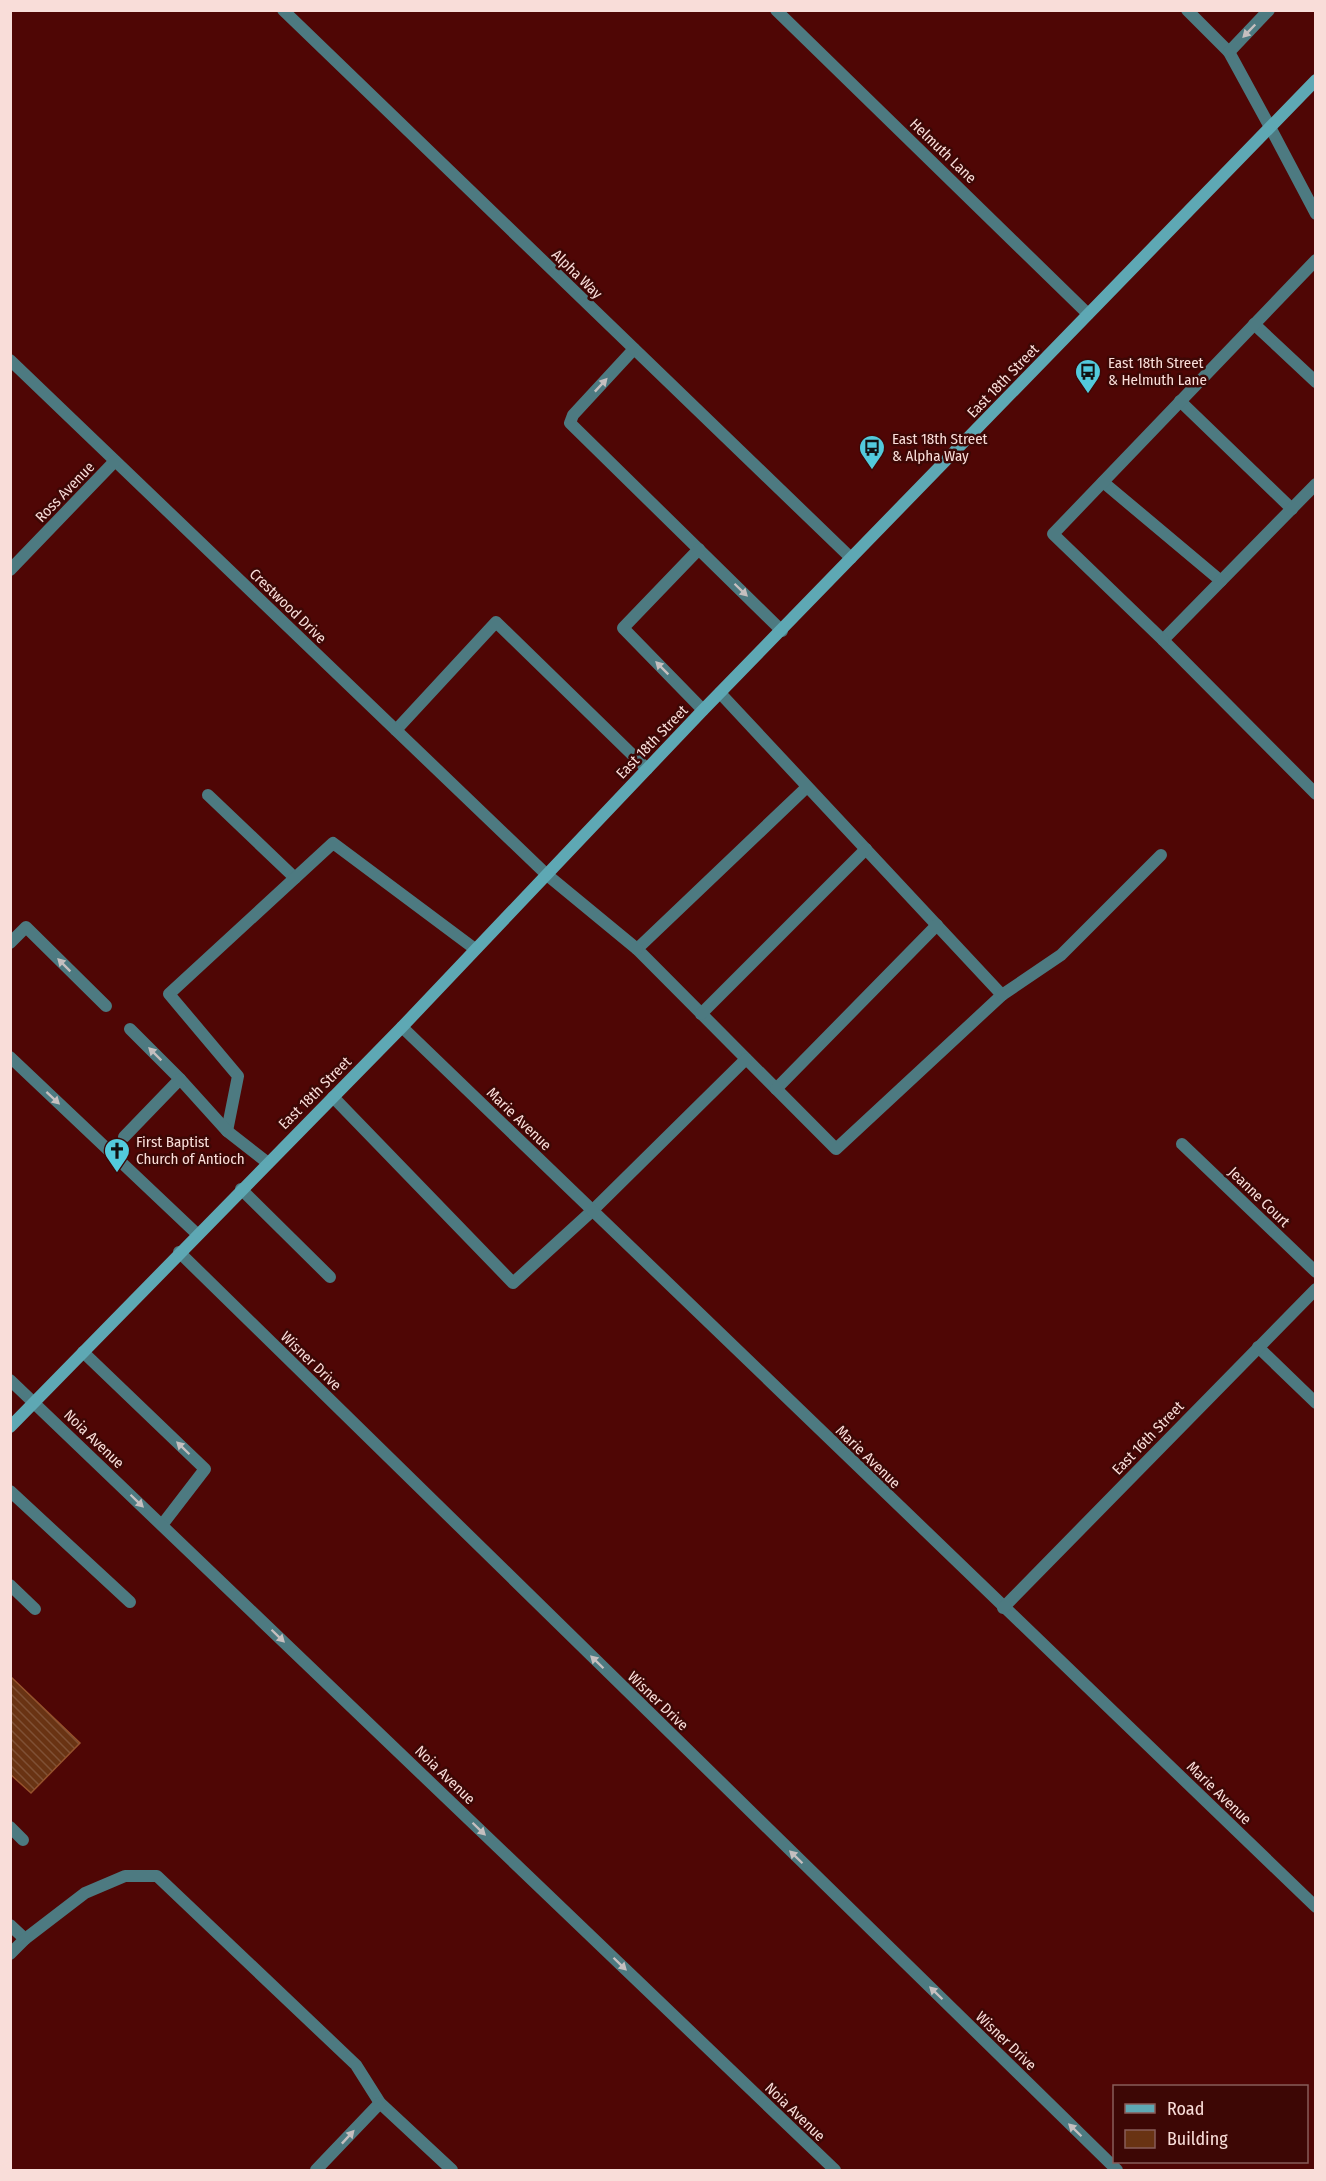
<svg xmlns="http://www.w3.org/2000/svg" width="1326" height="2181" viewBox="0 0 1326 2181" font-family="'Fira Sans Condensed',sans-serif">
	<style>
		.building { fill: url(#building-back-hatch); stroke: #96522c; stroke-width: 1.5 }
		.lines { fill: none; stroke-linecap: round; stroke-linejoin: round }
		.lane { stroke: #4d7a81; stroke-width: 12 }
		.street { stroke: #4d7a81; stroke-width: 12 }
		.secondary { stroke: #5ea8b4; stroke-width: 12 }
		.oneway { fill: #c5bfbf }
		.labels { text-anchor: middle; stroke-width: 5; stroke-linejoin: round; paint-order: stroke }
		.street-label { font-size: 15px; fill: #f9ddd9; stroke: #3d0705 }
		.poi-label { font-size: 15px; fill: #f9ddd9; stroke: #3d0705; text-anchor: start }
	</style>
	<defs>
		<pattern id="building-back-hatch" width="6" height="6" patternUnits="userSpaceOnUse" patternTransform="scale(1.5)"><rect width="6" height="6" fill="#693313"/><path d="M-1 5l2 2M0 0l6 6M5-1l2 2" fill="none" stroke="#7f5035"/></pattern>
	</defs>
	<rect width="100%" height="100%" fill="#4f0605"/>
	<!-- building -->
	<polygon class="building" points="10,1676 80,1743 31,1793 10,1774"/>
	<g class="lines">
		<!-- lane -->
		<g class="lane">
			<polyline points="1270,127 1316,214"/>
			<polyline points="1254,324 1316,382"/>
			<polyline points="634,349 573,415 570,423 782,631"/>
			<polyline points="1180,401 1292,509"/>
			<polyline points="1103,482 1221,581"/>
			<polyline points="1316,484 1163,640 1316,794"/>
			<polyline points="699,549 623,628 703,710"/>
			<polyline points="1163,640 1053,534 1316,260"/>
			<polyline points="720,693 1002,995 836,1149 637,949 807,787"/>
			<polyline points="396,730 496,622 647,769"/>
			<polyline points="208,795 295,878"/>
			<polyline points="546,874 637,949"/>
			<polyline points="10,943 26,927 106,1006"/>
			<polyline points="1002,995 1061,955 1161,855"/>
			<polyline points="701,1014 866,849"/>
			<polyline points="130,1029 180,1079"/>
			<polyline points="10,1057 197,1234"/>
			<polyline points="776,1089 937,925"/>
			<polyline points="333,1097 513,1283 592,1211 746,1059"/>
			<polyline points="227,1131 238,1076 169,994 333,843 475,949"/>
			<polyline points="124,1137 180,1079 227,1131 268,1163"/>
			<polyline points="241,1189 330,1277"/>
			<polyline points="83,1352 205,1469 162,1525"/>
			<polyline points="10,1491 130,1602"/>
			<polyline points="10,1585 35,1609"/>
			<polyline points="10,1827 23,1840"/>
			<polyline points="10,1925 25,1939 10,1954"/>
			<polyline points="25,1939 85,1893 125,1876 157,1876 356,2065 380,2103 452,2170"/>
			<polyline points="316,2170 380,2103"/>
		</g>
		<!-- street -->
		<g class="street">
			<polyline points="283,10 851,558"/>
			<polyline points="776,10 1088,314"/>
			<polyline points="1187,10 1229,52 1270,127"/>
			<polyline points="1229,52 1269,10"/>
			<polyline points="10,360 546,874"/>
			<polyline points="10,570 115,461"/>
			<polyline points="402,1027 1316,1907"/>
			<polyline points="1182,1144 1316,1272"/>
			<polyline points="179,1252 1117,2170"/>
			<polyline points="1258,1347 1316,1403"/>
			<polyline points="10,1380 835,2170"/>
			<polyline points="1003,1608 1316,1289"/>
		</g>
		<!-- secondary -->
		<polyline class="secondary" points="10,1427 402,1027 703,710 1316,80"/>
	</g>
	<!-- one-way arrows -->
	<defs><path id="oneway-solid" d="M-6-.8H1V-3.2L6.5 0L1 3.2V.8H-6Z" transform="scale(1.5)"/></defs>
	<g class="oneway">
		<use href="#oneway-solid" transform="translate(1249 31) rotate(134)"/>
		<use href="#oneway-solid" transform="translate(601 385) rotate(-47)"/>
		<use href="#oneway-solid" transform="translate(741 590) rotate(44)"/>
		<use href="#oneway-solid" transform="translate(662 668) rotate(-135)"/>
		<use href="#oneway-solid" transform="translate(64 965) rotate(-135)"/>
		<use href="#oneway-solid" transform="translate(155 1054) rotate(-135)"/>
		<use href="#oneway-solid" transform="translate(53 1098) rotate(43)"/>
		<use href="#oneway-solid" transform="translate(183 1448) rotate(-136)"/>
		<use href="#oneway-solid" transform="translate(137 1501) rotate(44)"/>
		<use href="#oneway-solid" transform="translate(278 1636) rotate(44)"/>
		<use href="#oneway-solid" transform="translate(597 1662) rotate(-136)"/>
		<use href="#oneway-solid" transform="translate(479 1829) rotate(44)"/>
		<use href="#oneway-solid" transform="translate(796 1857) rotate(-136)"/>
		<use href="#oneway-solid" transform="translate(620 1964) rotate(44)"/>
		<use href="#oneway-solid" transform="translate(936 1993) rotate(-136)"/>
		<use href="#oneway-solid" transform="translate(1075 2130) rotate(-136)"/>
		<use href="#oneway-solid" transform="translate(348 2137) rotate(-47)"/>
	</g>
	<!-- icons -->
	<defs>
		<symbol id="bus-pin" viewBox="-11 -11 22 30"><path d="M0 17L-7.5 6A9.5 9.5 0 1 1 7.5 6Z" fill="#53cadc" stroke="#3d0705"/><path d="M-5-6H5V4H4V6H2V4H-2V6H-4V4H-5ZM-3.5-4V0h7V-4ZM-3.5 1.2v1.5H-2V1.2ZM2 1.2v1.5H3.5V1.2Z" fill="#111"/></symbol>
		<symbol id="church-pin" viewBox="-11 -11 22 30"><path d="M0 17L-7.5 6A9.5 9.5 0 1 1 7.5 6Z" fill="#53cadc" stroke="#3d0705"/><path d="M-1.2-6h2.4v3.5h3.3v2.4h-3.3V6h-2.4V-.1h-3.3v-2.4h3.3Z" fill="#111"/></symbol>
	</defs>
	<g fill-rule="evenodd">
		<use href="#bus-pin" x="1073" y="357" width="30" height="40"/>
		<use href="#bus-pin" x="857" y="433" width="30" height="40"/>
		<use href="#church-pin" x="102" y="1136" width="30" height="40"/>
	</g>
	<g class="labels">
		<!-- street labels -->
		<g class="street-label">
			<text transform="translate(943 151) rotate(44)" y="5">Helmuth Lane</text>
			<text transform="translate(577 274) rotate(44)" y="5">Alpha Way</text>
			<text transform="translate(1003 381) rotate(-46)" y="5">East 18th Street</text>
			<text transform="translate(65 492) rotate(-46)" y="5">Ross Avenue</text>
			<text transform="translate(288 606) rotate(44)" y="5">Crestwood Drive</text>
			<text transform="translate(652 742) rotate(-46)" y="5">East 18th Street</text>
			<text transform="translate(315 1093) rotate(-45)" y="5">East 18th Street</text>
			<text transform="translate(519 1119) rotate(44)" y="5">Marie Avenue</text>
			<text transform="translate(1259 1197) rotate(44)" y="5">Jeanne Court</text>
			<text transform="translate(311 1361) rotate(44)" y="5">Wisner Drive</text>
			<text transform="translate(1148 1438) rotate(-46)" y="5">East 16th Street</text>
			<text transform="translate(94 1439) rotate(44)" y="5">Noia Avenue</text>
			<text transform="translate(868 1457) rotate(44)" y="5">Marie Avenue</text>
			<text transform="translate(658 1701) rotate(44)" y="5">Wisner Drive</text>
			<text transform="translate(445 1775) rotate(44)" y="5">Noia Avenue</text>
			<text transform="translate(1219 1793) rotate(44)" y="5">Marie Avenue</text>
			<text transform="translate(1006 2041) rotate(44)" y="5">Wisner Drive</text>
			<text transform="translate(795 2112) rotate(44)" y="5">Noia Avenue</text>
		</g>
		<!-- poi labels -->
		<g class="poi-label">
			<text x="1108" y="368">East 18th Street<tspan x="1108" dy="17">&amp; Helmuth Lane</tspan></text>
			<text x="892" y="444">East 18th Street<tspan x="892" dy="17">&amp; Alpha Way</tspan></text>
			<text x="136" y="1147">First Baptist<tspan x="136" dy="17">Church of Antioch</tspan></text>
		</g>
	</g>
	<!-- border -->
	<rect width="1326" height="2181" fill="none" stroke="#f9ddd9" stroke-width="24"/>
	<!-- legend -->
	<rect x="1113" y="2085" width="195" height="78" fill="#3d0705" stroke="#885d5a" stroke-width="1.5"/>
	<rect x="1125" y="2104" width="30" height="9" fill="#5ea8b4" stroke="#885d5a" stroke-width="1.5"/>
	<text x="1167" y="2115" font-size="18" fill="#f9ddd9">Road</text>
	<rect x="1125" y="2130" width="30" height="18" fill="#693313" stroke="#885d5a" stroke-width="1.5"/>
	<text x="1167" y="2145" font-size="18" fill="#f9ddd9">Building</text>
</svg>
